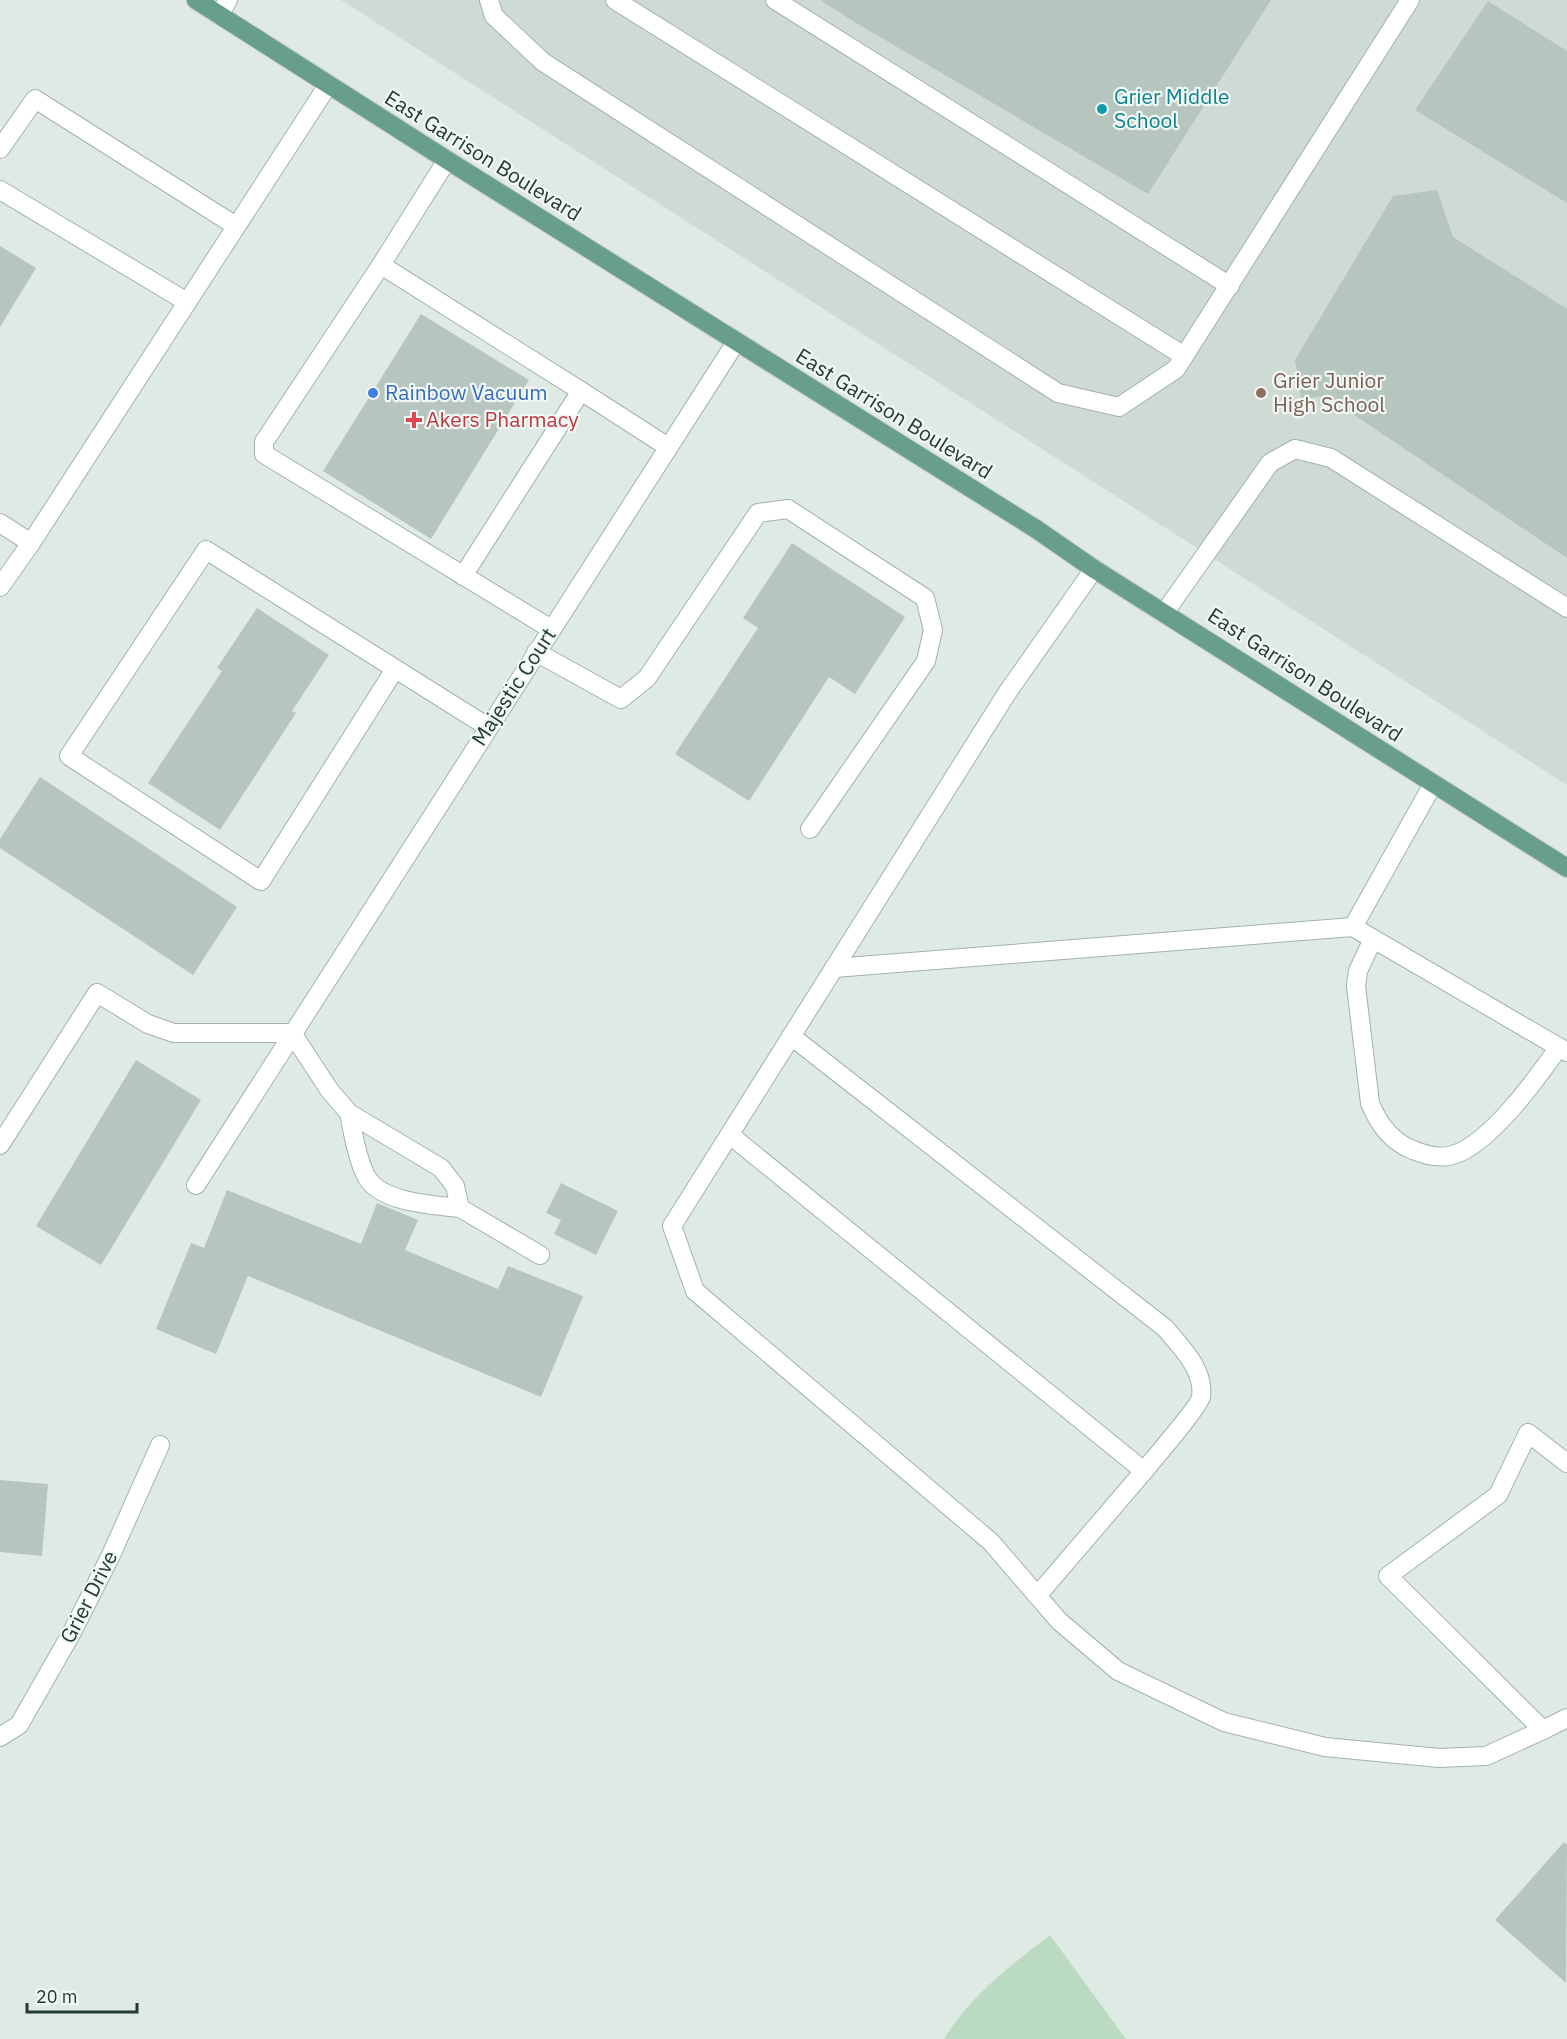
<svg xmlns="http://www.w3.org/2000/svg" width="1567" height="2039" viewBox="0 0 1567 2039" font-family="'IBM Plex Sans',sans-serif">
	<style>
		.built { fill: #cfdad4 }
		.green { fill: #badbc1 }
		.building { fill: #b6c5be }
		.lines { fill: none; stroke-linecap: round; stroke-linejoin: round }
		.minor-casing { stroke: #a3b2ac; stroke-width: 20 }
		.major-casing { stroke: #bdc4c2; stroke-width: 20 }
		.minor { stroke: #fff; stroke-width: 18 }
		.major { stroke: #679e8c; stroke-width: 18 }
		.culture-dot { fill: #0f9aa8; stroke: #f1f7f3; stroke-width: 2 }
		.shop-dot { fill: #3f7fe0; stroke: #f1f7f3; stroke-width: 2 }
		.education-dot { fill: #8d6e63; stroke: #f1f7f3; stroke-width: 2 }
		.health-dot { fill: #e0444e; stroke: #f1f7f3; stroke-width: 2 }
		.labels { text-anchor: middle; stroke-width: 4.5; stroke-linejoin: round; paint-order: stroke }
		.culture-label { font-size: 21px; fill: #0d838f; stroke: #f1f7f3; text-anchor: start }
		.street-label { font-size: 21px; fill: #223a32; stroke: #f1f7f3 }
		.education-label { font-size: 21px; fill: #785e54; stroke: #f1f7f3; text-anchor: start }
		.shop-label { font-size: 21px; fill: #366cbe; stroke: #f1f7f3; text-anchor: start }
		.health-label { font-size: 21px; fill: #be3a42; stroke: #f1f7f3; text-anchor: start }
	</style>
	<rect width="100%" height="100%" fill="#e0eae5"/>
	<!-- built -->
	<polygon class="built" points="341,0 1567,0 1567,785"/>
	<!-- green -->
	<path class="green" d="M1050,1935L1126,2039H944C970,1996 1011,1965 1050,1935Z"/>
	<!-- building -->
	<g class="building">
		<polygon points="820,0 1271,0 1148,194 856,23"/>
		<polygon points="1488,1 1567,51 1567,203 1415,110"/>
		<polygon points="1437,190 1453,237 1567,309 1567,558 1326,396 1301,399 1295,360 1393,196"/>
		<polygon points="0,246 36,268 0,327"/>
		<polygon points="421,314 529,380 431,539 323,471"/>
		<polygon points="792,543 905,617 855,694 829,677 749,801 675,754 758,628 743,618"/>
		<polygon points="257,608 329,655 292,711 296,713 220,830 148,783 222,671 217,668"/>
		<polygon points="40,777 237,907 193,975 0,848 0,839"/>
		<polygon points="136,1060 201,1100 101,1265 36,1226"/>
		<polygon points="561,1183 618,1211 596,1255 554,1234 561,1220 546,1213"/>
		<polygon points="227,1190 361,1244 377,1203 418,1220 405,1250 498,1289 508,1266 583,1296 541,1397 248,1276 216,1354 156,1329 191,1243 204,1248"/>
		<polygon points="0,1480 48,1484 42,1556 0,1552"/>
		<polygon points="1564,1842 1567,1845 1566,1983 1495,1920"/>
	</g>
	<g class="lines">
		<defs>
			<g id="minor">
				<polyline points="489,0 494,16 543,62 1058,393 1119,407 1176,369 1410,0"/>
				<polyline points="615,0 1184,356"/>
				<polyline points="775,0 1230,286"/>
				<polyline points="219,15 228,0"/>
				<polyline points="0,149 35,99 236,226"/>
				<polyline points="447,160 381,265 264,442 264,454 551,629"/>
				<polyline points="0,190 187,302"/>
				<polyline points="381,265 581,391 463,576"/>
				<polyline points="581,391 668,447"/>
				<polyline points="0,523 31,543 328,85"/>
				<polyline points="1094,569 1007,693 672,1226 695,1291 991,1542 1059,1621 1118,1671 1224,1722 1325,1747 1439,1758 1486,1756 1543,1730"/>
				<polyline points="0,587 31,543"/>
				<polyline points="1165,612 1270,463 1295,449 1331,458 1567,608"/>
				<polyline points="536,652 621,699 647,678 758,513 788,509 925,598 933,630 926,661 810,829"/>
				<polyline points="395,669 261,881 69,756 206,550 488,727"/>
				<polyline points="1433,784 1353,927 1567,1052"/>
				<path d="M1373,939L1358,971L1356,986L1370,1103C1378,1123 1392,1142 1413,1150C1425,1155 1439,1159 1453,1155C1490,1144 1537,1078 1559,1047"/>
				<polyline points="834,968 1353,927"/>
				<polyline points="292,1033 330,1091 349,1113 441,1168 455,1186 460,1208 540,1255"/>
				<path d="M349,1113C353,1134 357,1157 366,1176C380,1203 434,1205 460,1208"/>
				<path d="M730,1135L1144,1471C1153,1460 1200,1405 1201,1397C1205,1370 1181,1347 1165,1328L791,1036"/>
				<polyline points="0,1145 97,993 148,1024 174,1033 292,1033"/>
				<polyline points="196,1185 736,342"/>
				<polyline points="1567,1463 1528,1433 1498,1495 1388,1576 1543,1730 1567,1718"/>
				<polyline points="1037,1596 1144,1471"/>
				<polyline points="0,1737 19,1725 71,1634 111,1555 160,1445"/>
			</g>
			<polyline id="major" points="196,0 447,160 1036,529 1094,569 1567,868"/>
		</defs>
		<!-- minor casing -->
		<use href="#minor" class="minor-casing"/>
		<!-- major casing -->
		<use href="#major" class="major-casing"/>
		<!-- minor -->
		<use href="#minor" class="minor"/>
		<!-- major -->
		<use href="#major" class="major"/>
	</g>
	<!-- markers -->
	<circle class="culture-dot" cx="1102" cy="109" r="6"/>
	<circle class="shop-dot" cx="373" cy="393" r="6"/>
	<circle class="education-dot" cx="1261" cy="393" r="6"/>
	<path class="health-dot" d="M411 411h6v6h6v6h-6v6h-6v-6h-6v-6h6z"/>
	<g class="labels">
		<!-- culture labels -->
		<g class="culture-label">
			<text x="1114" y="104">Grier Middle<tspan x="1114" dy="24">School</tspan></text>
		</g>
		<!-- street labels -->
		<g class="street-label">
			<text transform="translate(483 156) rotate(32)" y="7">East Garrison Boulevard</text>
			<text transform="translate(894 414) rotate(32)" y="7">East Garrison Boulevard</text>
			<text transform="translate(1305 675) rotate(33)" y="7">East Garrison Boulevard</text>
			<text transform="translate(514 687) rotate(-57)" y="7">Majestic Court</text>
			<text transform="translate(89 1597) rotate(-63)" y="7">Grier Drive</text>
		</g>
		<!-- education labels -->
		<g class="education-label">
			<text x="1273" y="388">Grier Junior<tspan x="1273" dy="24">High School</tspan></text>
		</g>
		<!-- shop labels -->
		<g class="shop-label">
			<text x="385" y="400">Rainbow Vacuum</text>
		</g>
		<!-- health labels -->
		<g class="health-label">
			<text x="426" y="427">Akers Pharmacy</text>
		</g>
	</g>
	<!-- scale -->
	<path d="M27 2003v9h110v-9" fill="none" stroke="#223a32" stroke-width="3"/>
	<text x="36" y="2003" font-size="18" fill="#223a32" stroke="#f1f7f3" stroke-width="4.5" paint-order="stroke">20 m</text>
</svg>
